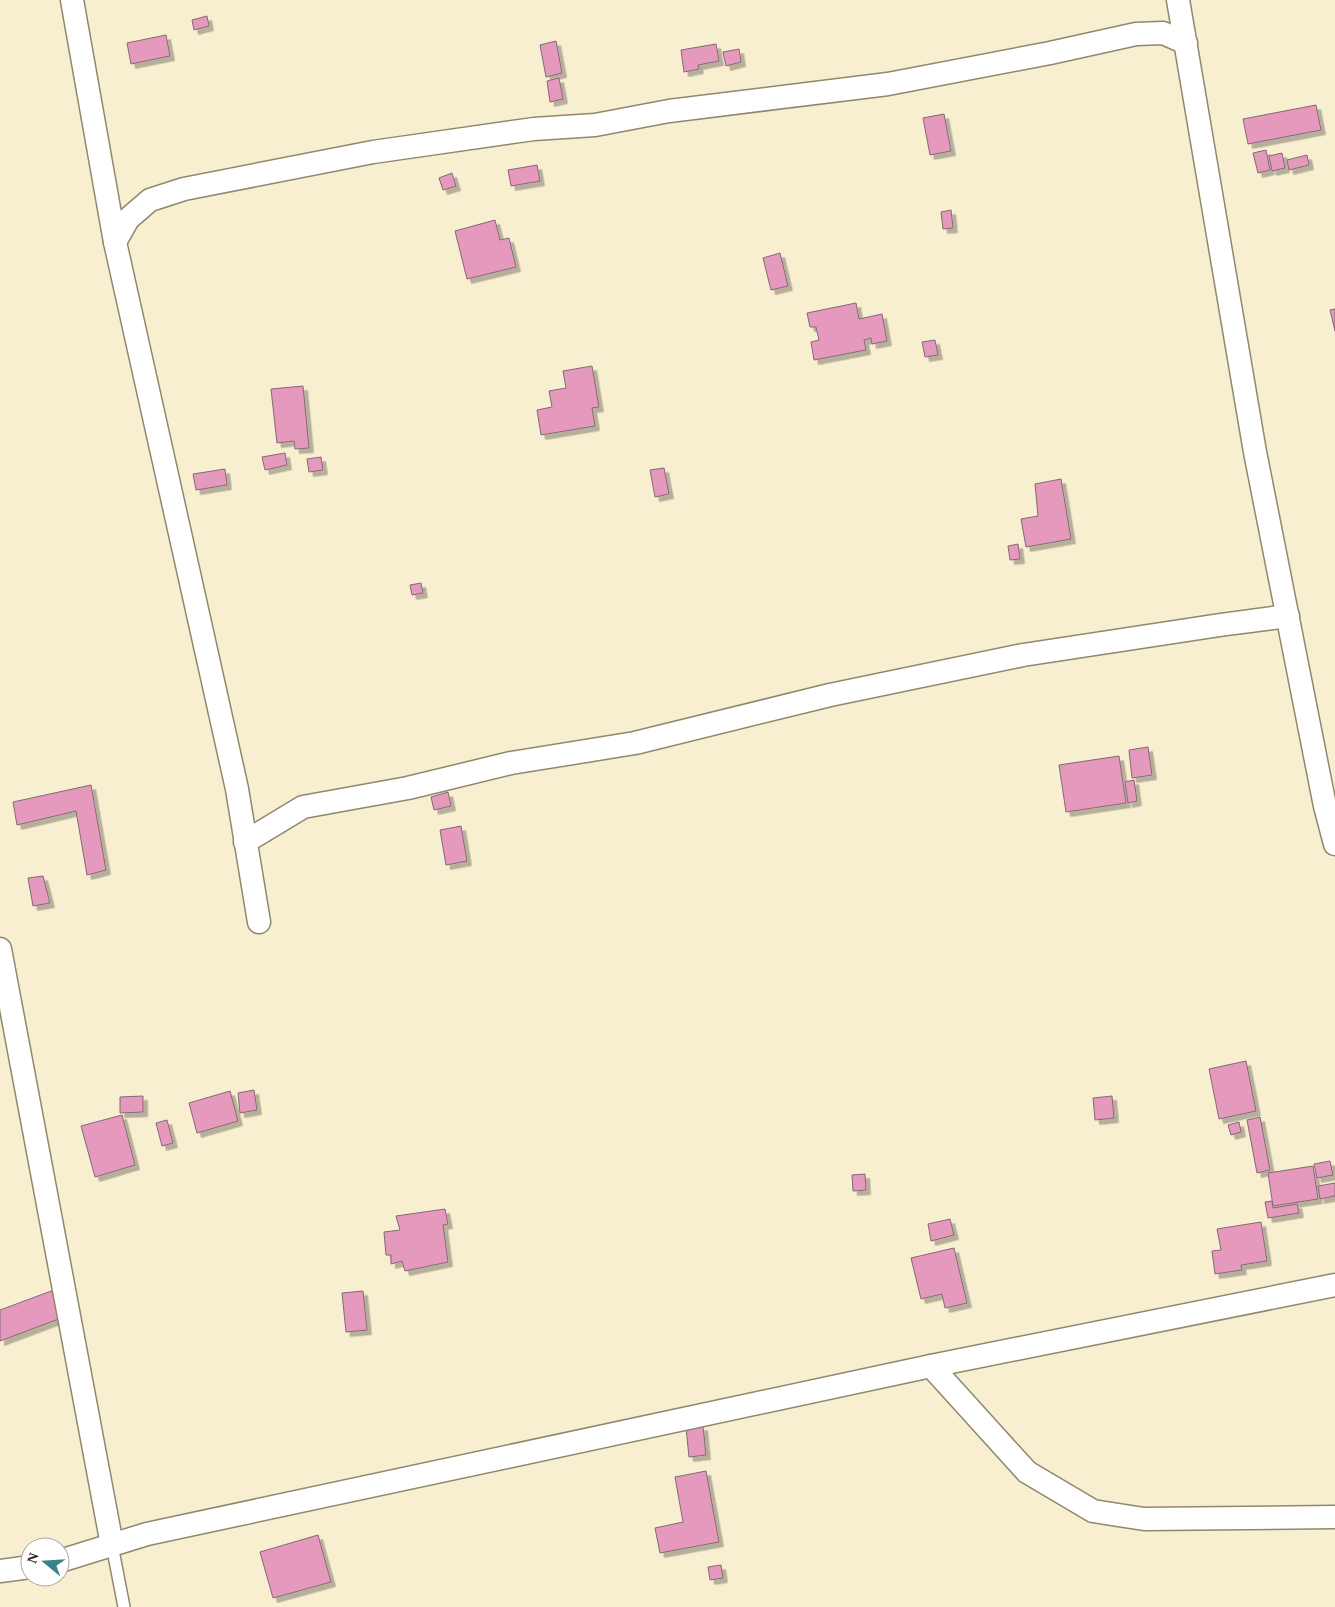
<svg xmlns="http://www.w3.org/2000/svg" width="1335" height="1607" viewBox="0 0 1335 1607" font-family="Georgia,serif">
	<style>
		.building { fill: #e499bd; stroke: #846875; filter: url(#shadow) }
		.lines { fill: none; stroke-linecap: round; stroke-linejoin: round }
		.service-casing { stroke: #90886c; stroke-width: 14 }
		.minor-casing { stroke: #90886c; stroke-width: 25 }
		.service { stroke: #fff; stroke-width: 11 }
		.minor { stroke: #fff; stroke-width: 22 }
	</style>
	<defs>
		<filter id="shadow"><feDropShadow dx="4.5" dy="4.5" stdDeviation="0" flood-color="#0004"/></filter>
	</defs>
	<rect width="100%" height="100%" fill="#f8eed0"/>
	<!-- building -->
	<g class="building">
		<polygon points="207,16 209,26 194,30 192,20"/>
		<polygon points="166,35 170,56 131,64 127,43"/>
		<polygon points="556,41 562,73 546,77 540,45"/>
		<polygon points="716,44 719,61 698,65 699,69 684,72 681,50"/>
		<polygon points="739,49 741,62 726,66 723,52"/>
		<polygon points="559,78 563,99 550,102 547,81"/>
		<polygon points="1316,105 1321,130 1248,144 1243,119"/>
		<polygon points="944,114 951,151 930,155 923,118"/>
		<polygon points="1266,150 1270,170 1258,173 1253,153"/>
		<polygon points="1282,153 1285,168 1272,171 1269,156"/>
		<polygon points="1307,155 1309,165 1289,170 1287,160"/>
		<polygon points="537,165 540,181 511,186 508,170"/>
		<polygon points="452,173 456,186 443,190 439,178"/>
		<polygon points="951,210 953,228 943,229 941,212"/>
		<polygon points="495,220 500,240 509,238 516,267 467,279 455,231"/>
		<polygon points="780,253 788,286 771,290 763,258"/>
		<polygon points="856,303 859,319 882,314 887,341 872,344 871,338 864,340 866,350 814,360 811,342 819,340 816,327 810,327 807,313"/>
		<polygon points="1335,309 1335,331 1330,310"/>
		<polygon points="935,340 938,355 925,357 922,342"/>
		<polygon points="592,366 599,407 592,408 595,426 541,435 537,410 552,407 549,391 566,388 563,371"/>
		<polygon points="303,386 309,448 295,449 294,441 277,443 271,389"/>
		<polygon points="285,453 287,465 265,470 262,457"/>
		<polygon points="321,457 323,470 309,472 307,459"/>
		<polygon points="664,468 669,494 655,497 650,470"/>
		<polygon points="225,469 227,485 196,490 193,474"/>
		<polygon points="1061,479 1071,539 1026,547 1021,519 1038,516 1035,484"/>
		<polygon points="1018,544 1020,559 1010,560 1008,546"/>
		<polygon points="421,583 423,593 412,595 410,585"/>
		<polygon points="1148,747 1152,775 1132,778 1129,750"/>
		<polygon points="1119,756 1126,803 1066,812 1059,765"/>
		<polygon points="1134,780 1137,801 1128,803 1125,782"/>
		<polygon points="91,785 106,870 87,875 76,811 17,825 13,802"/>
		<polygon points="448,792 451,806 434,810 431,797"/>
		<polygon points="461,826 467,861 446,865 440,830"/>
		<polygon points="43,876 50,903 33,906 28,878"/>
		<polygon points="1246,1061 1256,1111 1219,1119 1209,1069"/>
		<polygon points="254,1090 257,1110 240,1113 238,1093"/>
		<polygon points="230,1091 238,1121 197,1133 189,1103"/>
		<polygon points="143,1096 143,1112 120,1113 120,1097"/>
		<polygon points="1112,1096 1114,1118 1095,1120 1093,1098"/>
		<polygon points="122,1115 135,1165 95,1177 81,1126"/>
		<polygon points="1260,1117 1270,1170 1257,1173 1247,1120"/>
		<polygon points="167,1120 173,1143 162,1146 156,1123"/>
		<polygon points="1239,1122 1241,1132 1231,1135 1228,1125"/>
		<polygon points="1330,1161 1333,1175 1317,1178 1314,1164"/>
		<polygon points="1313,1166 1318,1199 1273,1206 1268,1173"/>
		<polygon points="865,1174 866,1190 853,1191 852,1175"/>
		<polygon points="1335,1183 1335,1196 1320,1199 1318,1186"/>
		<polygon points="1272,1201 1273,1208 1297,1204 1299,1213 1268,1218 1265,1202"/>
		<polygon points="445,1209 448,1224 443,1225 448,1262 405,1271 402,1261 391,1264 391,1255 386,1255 384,1232 400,1230 396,1216"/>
		<polygon points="950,1219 954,1235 931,1241 928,1224"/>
		<polygon points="1261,1222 1267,1261 1241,1265 1242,1270 1215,1274 1212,1251 1221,1250 1217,1229"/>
		<polygon points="954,1248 967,1303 945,1308 942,1294 921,1299 911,1258"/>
		<polygon points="54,1290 64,1317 0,1341 0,1310"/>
		<polygon points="363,1291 367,1330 346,1332 342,1293"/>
		<polygon points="703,1426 706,1455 689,1457 686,1428"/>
		<polygon points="706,1471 719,1542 660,1553 655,1528 683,1522 675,1477"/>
		<polygon points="318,1535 331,1582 273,1598 260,1552"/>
		<polygon points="721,1565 723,1578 710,1580 708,1567"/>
	</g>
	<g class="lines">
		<defs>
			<polyline id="service" points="112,1545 124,1607"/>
			<g id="minor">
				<polyline points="72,0 115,242 237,789 259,922"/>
				<polyline points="1178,0 1255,452 1325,806 1335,844"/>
				<polyline points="115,242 128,219 150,200 184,189 373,152 534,129 595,125 669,111 888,84 1050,53 1136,34 1163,33 1186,43"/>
				<polyline points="245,842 303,807 408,788 511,763 635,743 830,695 1023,655 1220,625 1288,616"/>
				<polyline points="0,949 112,1545"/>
				<polyline points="931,1366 1027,1472 1093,1511 1144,1519 1335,1517"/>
				<polyline points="60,1561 147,1534 931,1366 1335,1285"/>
				<polyline points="0,1571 30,1567"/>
			</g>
		</defs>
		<!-- service casing -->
		<use href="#service" class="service-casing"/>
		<!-- minor casing -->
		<use href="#minor" class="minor-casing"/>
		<!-- service -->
		<use href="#service" class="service"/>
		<!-- minor -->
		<use href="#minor" class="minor"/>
	</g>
	<!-- north arrow -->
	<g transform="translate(45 1562) rotate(288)"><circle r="24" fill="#ffffff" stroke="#a9a7a3"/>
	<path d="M0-4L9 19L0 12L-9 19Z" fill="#3b828a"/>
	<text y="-8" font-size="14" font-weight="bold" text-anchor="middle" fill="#272318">N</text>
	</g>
</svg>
